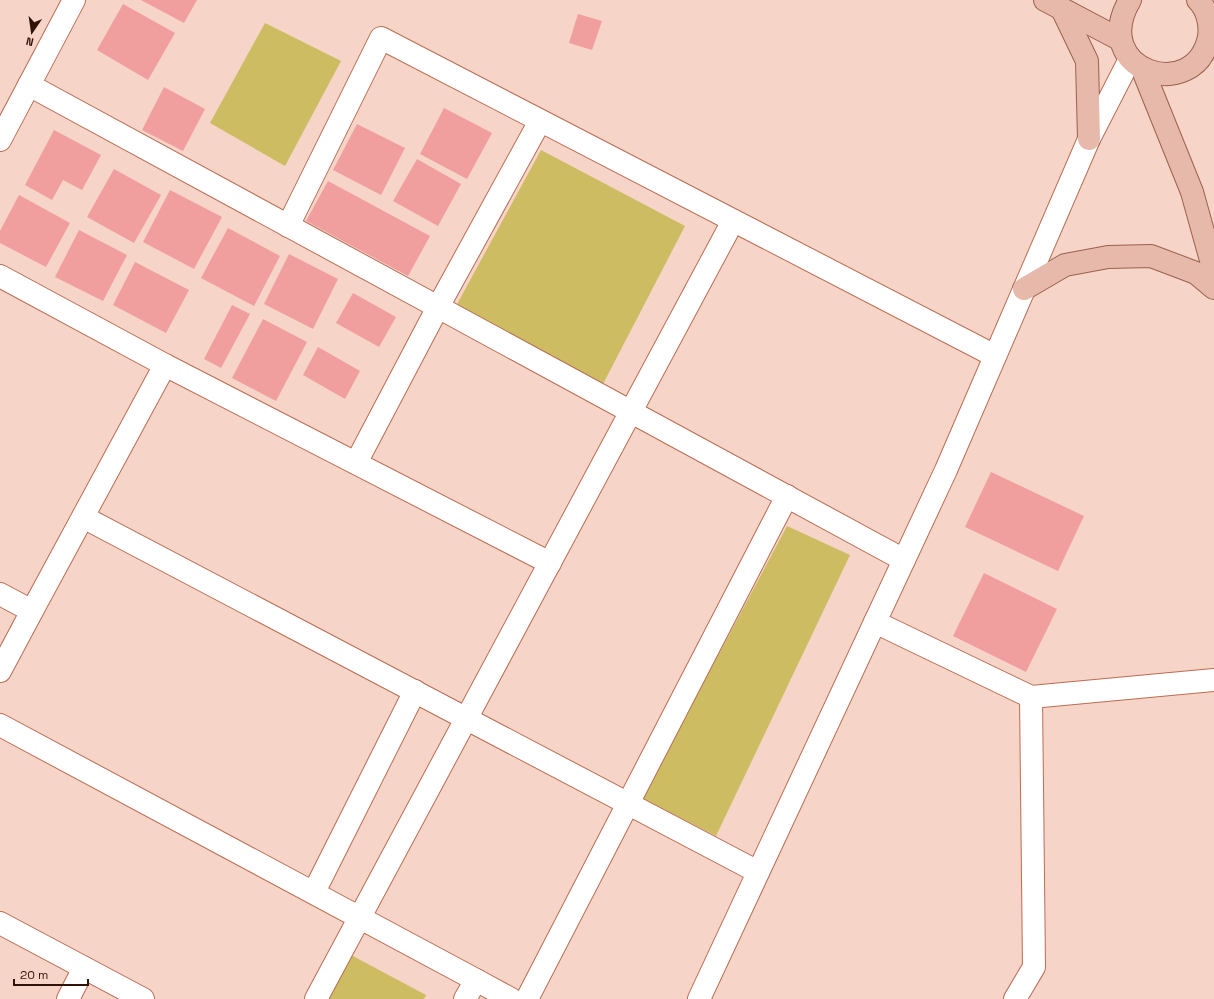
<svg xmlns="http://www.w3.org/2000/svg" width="1214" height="999" viewBox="0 0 1214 999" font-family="'Space Grotesk',sans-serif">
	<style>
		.green { fill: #cdbc61 }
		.building { fill: #f19e9e }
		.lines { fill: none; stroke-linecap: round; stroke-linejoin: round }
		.minor-casing { stroke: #ba6d53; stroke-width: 24 }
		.major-casing { stroke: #9c614d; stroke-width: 24 }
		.minor { stroke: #fff; stroke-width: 22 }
		.major { stroke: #e6b9aa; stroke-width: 22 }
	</style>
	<rect width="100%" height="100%" fill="#f6d4c8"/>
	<!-- green -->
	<g class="green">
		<polygon points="265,23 341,61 285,166 210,123"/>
		<polygon points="541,150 685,226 602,386 456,306"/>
		<polygon points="787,526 850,555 716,836 642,798"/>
		<polygon points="351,955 426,995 424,999 327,999"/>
	</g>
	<!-- building -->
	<g class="building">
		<polygon points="141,0 197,0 184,23"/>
		<polygon points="123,4 175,33 148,80 97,50"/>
		<polygon points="578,14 602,21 592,50 569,43"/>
		<polygon points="164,87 205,109 183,151 142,130"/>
		<polygon points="444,108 492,133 467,179 420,154"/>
		<polygon points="357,124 405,148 381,195 333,170"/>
		<polygon points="54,130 101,155 82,190 63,180 52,200 25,185"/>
		<polygon points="417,159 461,184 438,226 393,201"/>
		<polygon points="114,169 161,195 134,243 87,217"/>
		<polygon points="328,181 430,236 408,276 306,221"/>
		<polygon points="170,190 222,217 194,269 143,242"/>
		<polygon points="19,195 70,223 46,267 0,243 0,231"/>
		<polygon points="228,228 280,256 254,306 201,278"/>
		<polygon points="79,230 127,255 103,301 55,277"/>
		<polygon points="289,254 338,279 313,329 264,304"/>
		<polygon points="135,262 189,290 166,333 113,305"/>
		<polygon points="353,293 396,317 379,347 336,323"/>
		<polygon points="232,305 250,314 221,368 204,359"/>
		<polygon points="263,319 307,342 276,401 232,378"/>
		<polygon points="318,347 360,371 345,399 303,375"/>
		<polygon points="991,472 1084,516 1058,571 965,527"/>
		<polygon points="984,573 1057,609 1026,672 953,636"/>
	</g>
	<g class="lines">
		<defs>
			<g id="minor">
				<polyline points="29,85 904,560"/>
				<polyline points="0,140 74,0"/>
				<polyline points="288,226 381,38 995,356"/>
				<polyline points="0,276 165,365 32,611 0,594"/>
				<polyline points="165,365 550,563"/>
				<polyline points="356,463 438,307 540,121"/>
				<polyline points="83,517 758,872"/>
				<polyline points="875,622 1031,697 1214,680"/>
				<polyline points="0,671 32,611"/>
				<polyline points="0,725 476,980 465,999"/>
				<polyline points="314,892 415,691"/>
				<polyline points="0,923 143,999"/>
				<polyline points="476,980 511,999"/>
				<polyline points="68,999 84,968"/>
				<polyline points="316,999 733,221"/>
				<polyline points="527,999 787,496"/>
				<polyline points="699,999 946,470 1089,139 1130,59"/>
				<polyline points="1015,999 1034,967 1031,697"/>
			</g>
			<g id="major">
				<polyline points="1045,0 1121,40"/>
				<path d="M1130,0C1088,71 1195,105 1209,37C1211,24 1207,9 1198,0"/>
				<polyline points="1062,9 1087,61 1089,139"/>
				<polyline points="1142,68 1192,192 1214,271"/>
				<polyline points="1024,289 1065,265 1108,257 1151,256 1196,273 1214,288"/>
			</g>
		</defs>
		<!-- minor casing -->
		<use href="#minor" class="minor-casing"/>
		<!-- major casing -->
		<use href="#major" class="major-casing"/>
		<!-- minor -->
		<use href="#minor" class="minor"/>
		<!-- major -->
		<use href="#major" class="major"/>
	</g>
	<!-- north arrow -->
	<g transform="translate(32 32) rotate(193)" stroke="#f6d4c8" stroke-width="3" paint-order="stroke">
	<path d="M0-3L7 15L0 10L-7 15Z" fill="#301208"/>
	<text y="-6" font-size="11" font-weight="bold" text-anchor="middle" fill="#301208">N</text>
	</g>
	<!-- scale -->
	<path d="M14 979v6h74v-6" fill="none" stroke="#301208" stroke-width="2"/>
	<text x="20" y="979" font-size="12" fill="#301208" stroke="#f6d4c8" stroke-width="3" paint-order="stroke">20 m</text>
</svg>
